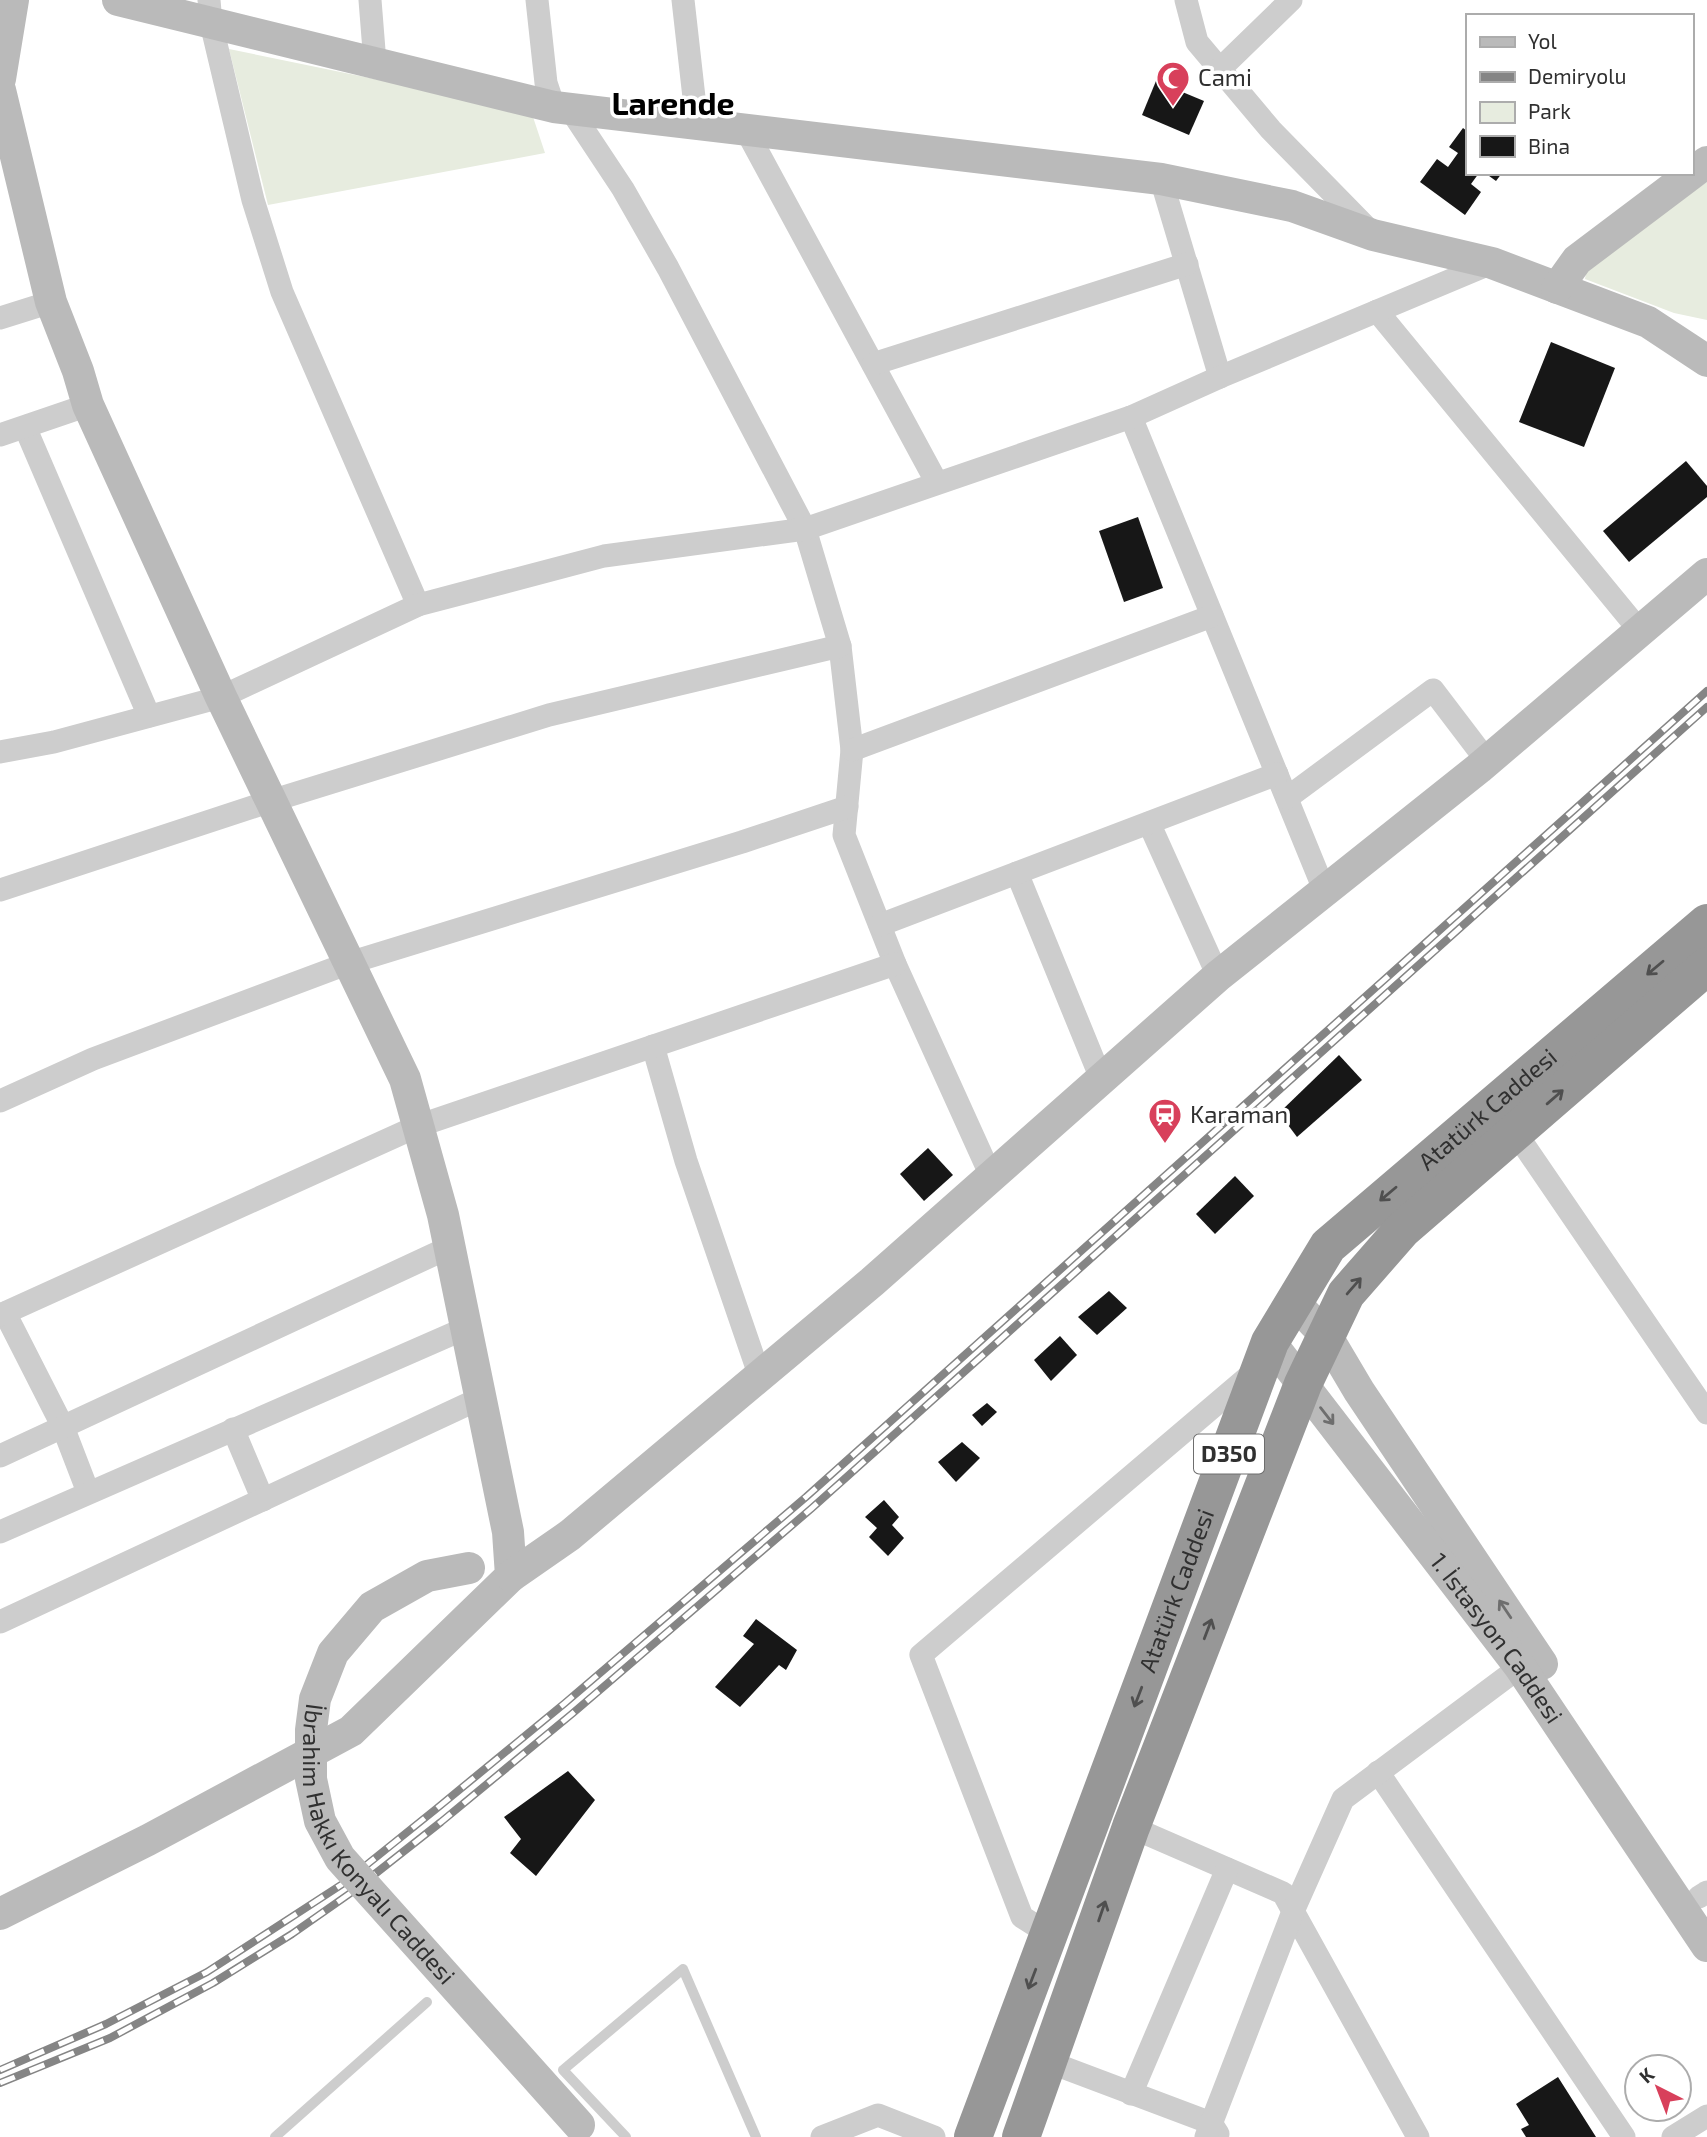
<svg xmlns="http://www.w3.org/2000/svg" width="1707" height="2137" viewBox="0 0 1707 2137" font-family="'Exo 2',sans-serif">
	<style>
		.green { fill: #e7ecdf }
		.building { fill: #171717 }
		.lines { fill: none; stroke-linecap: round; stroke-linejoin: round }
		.lane { stroke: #cdcdcd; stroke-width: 10 }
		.street { stroke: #cdcdcd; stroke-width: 23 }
		.secondary { stroke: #bababa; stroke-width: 32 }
		.highway { stroke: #979797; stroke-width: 38 }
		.rail-casing { stroke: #858585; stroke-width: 8 }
		.rail { stroke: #fff; stroke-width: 5; stroke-dasharray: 16; stroke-linecap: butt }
		.secondary-bridge { stroke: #bababa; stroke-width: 32 }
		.oneway { stroke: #4f4f4f }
		.oneway2 { stroke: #6e6e6e }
		.labels { text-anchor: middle; stroke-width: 7; stroke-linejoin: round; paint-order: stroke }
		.shield { fill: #fff; stroke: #6e6e6e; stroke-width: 2 }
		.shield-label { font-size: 23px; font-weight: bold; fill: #303030 }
		.poi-label { font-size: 24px; fill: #303030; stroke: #fff; text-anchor: start }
		.street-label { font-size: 24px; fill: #303030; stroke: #fff }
		.district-label { font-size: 32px; font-weight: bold; fill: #000; stroke: #fff }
	</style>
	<rect width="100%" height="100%" fill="#fff"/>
	<!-- green -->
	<g class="green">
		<polygon points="229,49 531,111 545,153 268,205"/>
		<polygon points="1707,182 1707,320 1674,313 1585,279 1587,265"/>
	</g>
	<!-- building -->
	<g class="building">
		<polygon points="1156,81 1204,101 1189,135 1142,115"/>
		<polygon points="1463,128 1467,131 1467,173 1479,173 1471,184 1481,192 1465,215 1420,182 1437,159 1448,167 1458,153 1449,147"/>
		<polygon points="1485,173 1502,173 1496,181"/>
		<polygon points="1551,342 1615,368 1584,447 1519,422"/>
		<polygon points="1686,461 1707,486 1707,497 1629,562 1603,531"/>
		<polygon points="1138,517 1163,588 1124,602 1099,531"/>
		<polygon points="1339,1055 1362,1080 1297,1137 1279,1113"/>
		<polygon points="928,1148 953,1175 924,1201 900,1174"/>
		<polygon points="1235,1176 1254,1196 1215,1234 1196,1214"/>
		<polygon points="1109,1291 1127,1308 1097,1335 1078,1317"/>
		<polygon points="1060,1336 1077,1355 1051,1381 1034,1360"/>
		<polygon points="987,1403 997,1412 982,1426 972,1415"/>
		<polygon points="962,1442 980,1458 956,1482 938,1462"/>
		<polygon points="884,1500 899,1517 892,1525 904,1538 888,1556 869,1537 877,1528 865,1517"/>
		<polygon points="756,1619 797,1650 786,1670 779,1665 740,1707 715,1687 754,1644 743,1636"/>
		<polygon points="568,1771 595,1800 536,1876 510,1853 521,1839 504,1817"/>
		<polygon points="1558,2077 1596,2137 1526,2137 1521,2129 1529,2125 1516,2104"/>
	</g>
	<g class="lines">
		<!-- lane -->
		<g class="lane">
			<polyline points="275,2137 427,2002"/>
			<polyline points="626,2137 563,2070 683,1969 756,2137"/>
		</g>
		<!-- street -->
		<g class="street">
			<polyline points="209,0 211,23 253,200 282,292 418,605"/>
			<polyline points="370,0 375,63"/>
			<polyline points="537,0 546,83 554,107"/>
			<polyline points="683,0 697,124"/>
			<polyline points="1186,0 1197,42 1271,130 1369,230"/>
			<polyline points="1220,69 1291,0"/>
			<polyline points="570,109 623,189 668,268 805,529 840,646 852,750 844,835 895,964 991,1176"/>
			<polyline points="746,130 937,483"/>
			<polyline points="1161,179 1220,377"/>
			<polyline points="1377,311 1640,631"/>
			<polyline points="0,318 51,302"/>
			<polyline points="873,364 1187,264"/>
			<polyline points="1131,417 1325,892"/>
			<polyline points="25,427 149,716"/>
			<polyline points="0,435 88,405"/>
			<polyline points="852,750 1212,616"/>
			<polyline points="0,752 54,742 221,697 418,605 604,556 805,529 1131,417 1220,377 1492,263"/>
			<polyline points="1287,798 1433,690 1487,761"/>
			<polyline points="1149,823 1218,976"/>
			<polyline points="1017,873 1102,1081"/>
			<polyline points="0,890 271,801 549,715 840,646"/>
			<polyline points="880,925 1277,774"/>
			<polyline points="653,1046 686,1161 759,1374"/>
			<polyline points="0,1101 93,1059 349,963 742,842 847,807"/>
			<polyline points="1515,1132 1707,1413"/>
			<polyline points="5,1313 63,1427 88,1492"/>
			<polyline points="0,1315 418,1126 895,964"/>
			<polyline points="233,1429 263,1500"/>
			<polyline points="0,1456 450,1247"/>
			<polyline points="0,1532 466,1328"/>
			<polyline points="0,1622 481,1398"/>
			<polyline points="1378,1772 1624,2137"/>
			<polyline points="1131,1827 1283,1893 1418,2137"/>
			<polyline points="1699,1897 1707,1892"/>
			<polyline points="1049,1934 1022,1917 921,1655 1255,1371"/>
			<polyline points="1049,2062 1211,2123 1218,2134"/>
			<polyline points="1131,2094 1227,1869"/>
			<polyline points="822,2137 878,2115 934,2137"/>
			<polyline points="1206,2137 1294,1909 1343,1799 1520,1667"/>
			<polyline points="1673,2137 1707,2116"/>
		</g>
		<!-- secondary -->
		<g class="secondary">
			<polyline points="118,0 554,107 1161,179 1292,206 1373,235 1492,263 1648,322 1707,361"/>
			<polyline points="0,79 13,0"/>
			<polyline points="0,90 51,302 78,371 88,405 221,697 405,1079 443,1215 508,1532 511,1576 351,1731 148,1840 0,1914"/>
			<polyline points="1557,288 1577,260 1707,162"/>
			<polyline points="1294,1302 1327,1337 1359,1391 1542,1664"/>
			<path id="s1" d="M1270,1342L1520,1667L1707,1946"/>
			<polyline points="511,1576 570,1535 872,1282 1218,976 1479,768 1707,574"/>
		</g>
		<!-- highway -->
		<g class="highway">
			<path id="s2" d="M973,2137L1270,1342L1328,1246L1707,923"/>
			<polyline points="1021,2137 1131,1827 1303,1384 1346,1294 1402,1230 1707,966"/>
		</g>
		<defs>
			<g id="rail">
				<polyline points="0,2070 106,2024 207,1972 344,1883 436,1809 565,1703 806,1497 1707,691"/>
				<polyline points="0,2083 110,2038 213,1983 292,1934 352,1892 441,1822 573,1713 812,1508 1707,707"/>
			</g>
		</defs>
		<!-- rail casing -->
		<use href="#rail" class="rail-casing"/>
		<!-- rail -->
		<use href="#rail" class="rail"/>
		<!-- secondary-bridge -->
		<path class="secondary-bridge" id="s3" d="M469,1568L427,1576L372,1607L333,1653L315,1699L311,1730V1779L320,1821L340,1858L579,2125"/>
	</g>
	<!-- one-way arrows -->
	<defs><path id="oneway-shaft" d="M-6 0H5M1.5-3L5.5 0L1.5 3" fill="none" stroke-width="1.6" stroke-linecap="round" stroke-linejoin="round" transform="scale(1.75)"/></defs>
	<g class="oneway">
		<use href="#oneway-shaft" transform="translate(1655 968) rotate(140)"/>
		<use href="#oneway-shaft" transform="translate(1555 1097) rotate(-41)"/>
		<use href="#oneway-shaft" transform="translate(1388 1194) rotate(140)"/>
		<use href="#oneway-shaft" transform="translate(1354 1286) rotate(-49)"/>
		<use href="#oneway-shaft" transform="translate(1208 1629) rotate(-69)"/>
		<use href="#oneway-shaft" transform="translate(1138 1697) rotate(111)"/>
		<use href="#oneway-shaft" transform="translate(1102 1911) rotate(-71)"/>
		<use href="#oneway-shaft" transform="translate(1032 1979) rotate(111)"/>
	</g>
	<g class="oneway2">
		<use href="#oneway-shaft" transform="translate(1327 1416) rotate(52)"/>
		<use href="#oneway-shaft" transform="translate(1505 1609) rotate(-124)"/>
	</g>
	<!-- icons -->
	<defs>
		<symbol id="mosque-pin" viewBox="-11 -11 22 30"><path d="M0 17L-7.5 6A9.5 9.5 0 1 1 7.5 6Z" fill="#d8405b" stroke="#fff"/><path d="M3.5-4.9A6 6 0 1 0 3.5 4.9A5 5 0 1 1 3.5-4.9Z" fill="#fff"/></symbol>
		<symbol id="station-pin" viewBox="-11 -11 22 30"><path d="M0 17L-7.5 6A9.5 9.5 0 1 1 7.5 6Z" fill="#d8405b" stroke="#fff"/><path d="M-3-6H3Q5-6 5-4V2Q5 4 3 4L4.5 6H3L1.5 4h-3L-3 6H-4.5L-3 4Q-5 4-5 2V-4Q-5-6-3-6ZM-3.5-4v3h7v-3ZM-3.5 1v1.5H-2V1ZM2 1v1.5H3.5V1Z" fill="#fff"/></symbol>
	</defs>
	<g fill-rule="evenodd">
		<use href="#mosque-pin" x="1154" y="59" width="38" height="52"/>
		<use href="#station-pin" x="1146" y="1096" width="38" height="52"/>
	</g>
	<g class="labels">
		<!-- shield labels -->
		<rect class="shield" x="1194" y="1434.5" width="70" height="39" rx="5"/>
		<g class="shield-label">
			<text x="1229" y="1462">D350</text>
		</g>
		<!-- poi labels -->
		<g class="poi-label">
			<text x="1198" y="86">Cami</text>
			<text x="1190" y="1123">Karaman</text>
		</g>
		<!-- street labels -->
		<g class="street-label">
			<text dy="8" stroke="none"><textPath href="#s2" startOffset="1171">Atatürk Caddesi</textPath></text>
			<text dy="8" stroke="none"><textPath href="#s2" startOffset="583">Atatürk Caddesi</textPath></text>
			<text dy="8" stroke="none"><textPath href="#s1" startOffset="373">1. İstasyon Caddesi</textPath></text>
			<text dy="8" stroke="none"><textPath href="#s3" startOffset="383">İbrahim Hakkı Konyalı Caddesi</textPath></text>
		</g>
		<!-- district labels -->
		<g class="district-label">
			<text x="673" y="115">Larende</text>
		</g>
	</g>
	<!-- legend -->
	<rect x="1466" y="14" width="228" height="161" fill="#ffffff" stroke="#acacac" stroke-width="2"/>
	<rect x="1480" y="37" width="35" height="10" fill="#bababa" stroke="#acacac" stroke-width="2"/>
	<text x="1528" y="49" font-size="21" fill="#303030">Yol</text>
	<rect x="1480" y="72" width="35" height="10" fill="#858585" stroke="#acacac" stroke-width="2"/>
	<text x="1528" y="84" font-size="21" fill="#303030">Demiryolu</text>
	<rect x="1480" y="102" width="35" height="21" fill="#e7ecdf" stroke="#acacac" stroke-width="2"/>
	<text x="1528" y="119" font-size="21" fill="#303030">Park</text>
	<rect x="1480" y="136" width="35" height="21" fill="#171717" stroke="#acacac" stroke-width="2"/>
	<text x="1528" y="154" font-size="21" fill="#303030">Bina</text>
	<!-- north arrow -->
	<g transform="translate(1658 2088) rotate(318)"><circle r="33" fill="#ffffff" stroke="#acacac" stroke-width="2"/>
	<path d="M0-5L12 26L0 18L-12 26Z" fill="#d8405b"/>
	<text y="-10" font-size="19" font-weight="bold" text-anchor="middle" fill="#303030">K</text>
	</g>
</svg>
